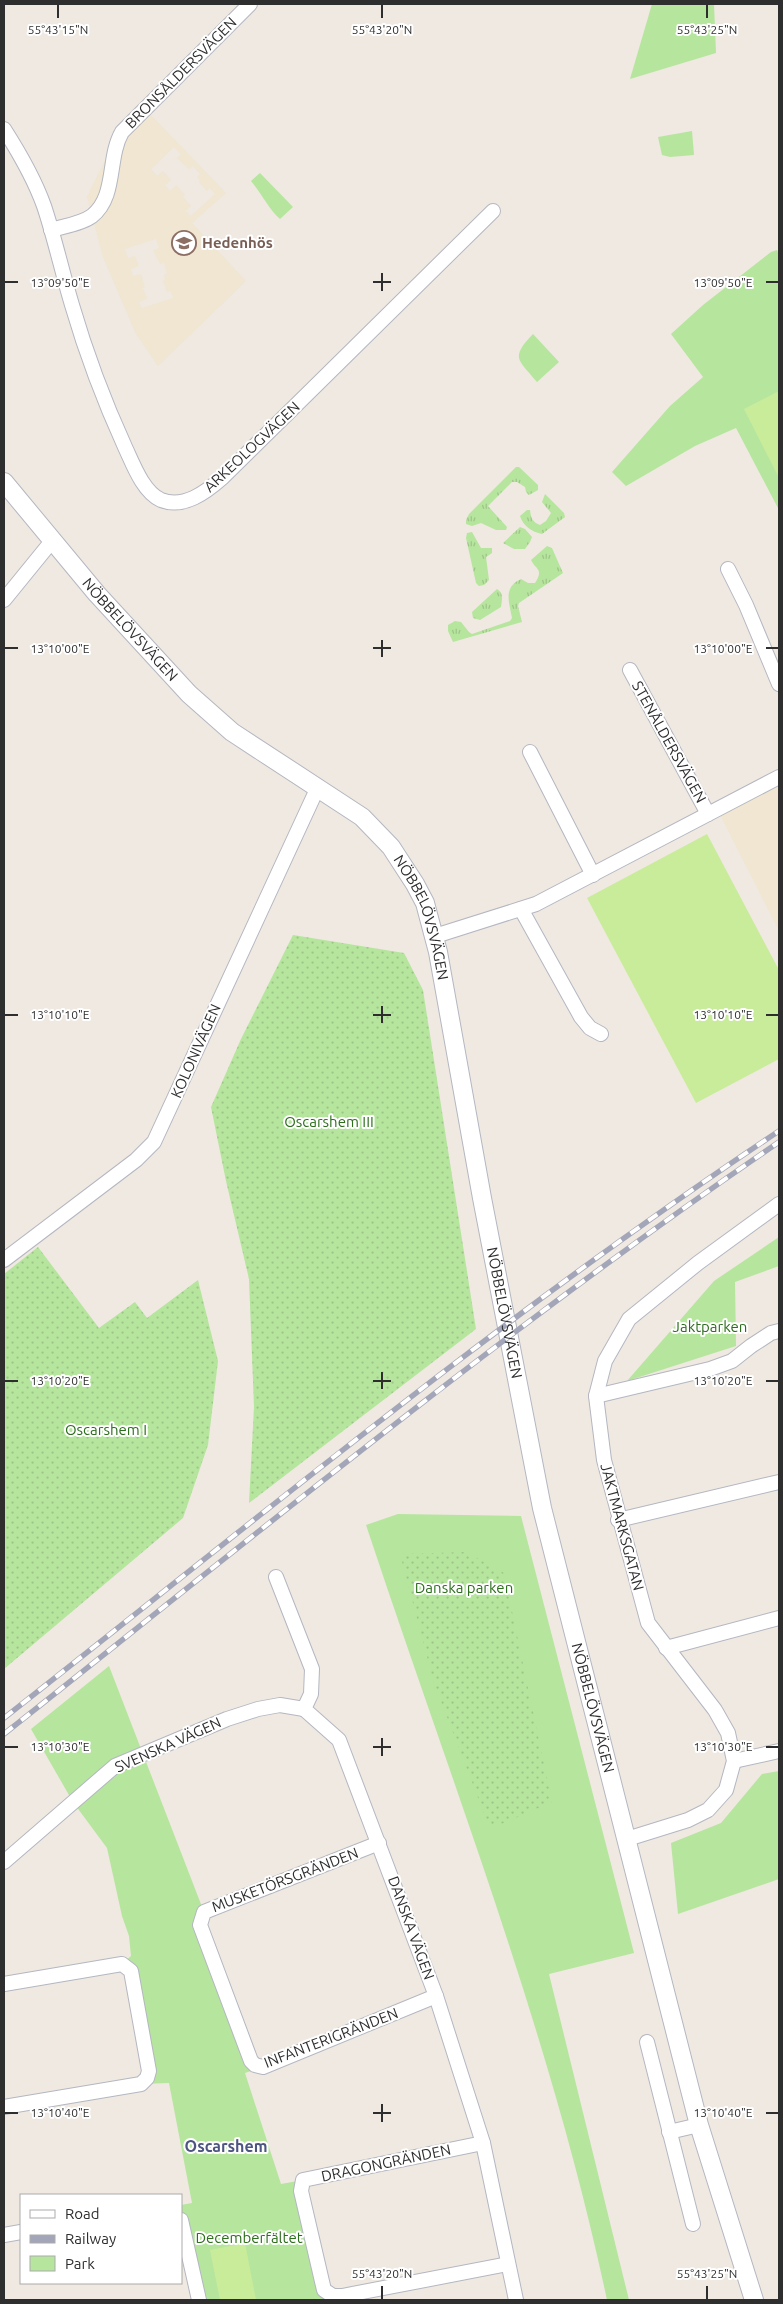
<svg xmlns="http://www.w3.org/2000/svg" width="783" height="2304" viewBox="0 0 783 2304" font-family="Ubuntu,sans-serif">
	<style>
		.education { fill: #f0e6d1; fill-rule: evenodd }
		.grass { fill: url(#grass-tufts) }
		.park { fill: #b6e59e }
		.garden { fill: url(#garden-dots) }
		.pitch { fill: #c9ec9a }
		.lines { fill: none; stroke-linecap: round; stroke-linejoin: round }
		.minor-casing { stroke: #b4b7c1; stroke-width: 16 }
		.tertiary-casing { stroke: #b4b7c1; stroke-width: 20 }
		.minor { stroke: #fff; stroke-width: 14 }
		.tertiary { stroke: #fff; stroke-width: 18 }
		.rail-casing { stroke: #a3a6b8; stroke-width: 5.5 }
		.rail { stroke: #fff; stroke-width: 4; stroke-dasharray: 11; stroke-linecap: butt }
		.ticks { fill: none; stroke: #2e2e2e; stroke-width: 2 }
		.labels { text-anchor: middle; stroke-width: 4; stroke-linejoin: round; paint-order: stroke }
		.street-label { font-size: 15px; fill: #2e2e2e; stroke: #fff }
		.education-label { font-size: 15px; font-weight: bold; fill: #785e54; stroke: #fff; text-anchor: start }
		.park-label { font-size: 15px; fill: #2c6e1b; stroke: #fff }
		.neighbourhood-label { font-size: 16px; font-weight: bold; fill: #4d5680; stroke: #fff }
		.ticks-label { font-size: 12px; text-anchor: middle; fill: #2e2e2e; stroke: #fff; stroke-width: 4; stroke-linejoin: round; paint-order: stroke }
	</style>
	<defs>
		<pattern id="grass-tufts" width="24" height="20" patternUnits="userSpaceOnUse" patternTransform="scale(1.25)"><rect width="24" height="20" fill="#b6e59e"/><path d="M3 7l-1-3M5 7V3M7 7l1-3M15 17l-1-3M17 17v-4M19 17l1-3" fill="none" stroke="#9dc588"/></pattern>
		<pattern id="garden-dots" width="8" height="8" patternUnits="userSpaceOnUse" patternTransform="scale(1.25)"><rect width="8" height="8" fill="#b6e59e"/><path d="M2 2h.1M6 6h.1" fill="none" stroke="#9dc588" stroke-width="1.8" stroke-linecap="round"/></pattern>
	</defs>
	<rect width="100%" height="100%" fill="#efe9e1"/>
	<!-- education -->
	<g class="education">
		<path d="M147,111L226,193L192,223L246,281L158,366L136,334L103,257L87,197L105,160ZM174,147L181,154L177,158L189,169L193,166L200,174L197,177L200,180L199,182L207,191L210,188L215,194L191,216L186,211L191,206L183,197L185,195L176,185L170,191L165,185L171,180L163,171L157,176L151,169ZM156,239L159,248L153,250L160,264L164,263L167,273L164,275L165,280L163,281L167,292L171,291L173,298L142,308L139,302L147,299L143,288L145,287L141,274L133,276L131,269L139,266L135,256L128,258L125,249Z"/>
		<polygon points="779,777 779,931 717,809"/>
	</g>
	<!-- grass -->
	<g class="grass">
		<polygon points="516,467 519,467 538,485 538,490 529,495 526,492 525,487 517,482 512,482 488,506 507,527 506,530 496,530 481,523 472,526 466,524 466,520 469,514"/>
		<path d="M545,494L564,513L565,517L542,534C532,532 523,526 520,516L527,510H530C531,518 532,522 540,525L546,521L551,513L542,502Z"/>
		<polygon points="520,527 525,529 532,537 530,542 525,549 514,549 503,543"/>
		<polygon points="472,532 481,548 492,548 492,553 486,557 489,580 484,585 479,586 476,583 466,538 467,533"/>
		<path d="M547,546L552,548L563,573L519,603L518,606L522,622L453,642L448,631V625L455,621L461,622L469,632L472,634L510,621L512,618C509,602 503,587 521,579L528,583H535C544,569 536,570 531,560Z"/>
		<path d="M497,589C504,593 502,600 501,607L480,620L473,618L472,612Z"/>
	</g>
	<!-- park -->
	<g class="park">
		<polygon points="652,4 714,4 716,53 630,79"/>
		<polygon points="692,131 694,155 670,157 662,155 658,137"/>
		<path d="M260,173L293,207L280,219C268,208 262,194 251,181Z"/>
		<polygon points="777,250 779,254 779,510 736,428 695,446 626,486 612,472 670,406 703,377 671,334 703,305 771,252"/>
		<path d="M533,334L559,362L537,382C518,359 510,358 533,334Z"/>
		<polygon points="779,1237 779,1266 735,1282 736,1346 627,1381 714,1281"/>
		<path d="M398,1514L521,1516L634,1953L549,1974L629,2300H607C551,2035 451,1782 366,1525Z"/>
		<polygon points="109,1666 204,1912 201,1918 251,2061 263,2067 245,2073 281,2184 303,2180 324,2290 341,2300 199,2300 181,2220 181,2205 192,2203 169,2083 141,2084 147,2078 122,1964 131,1956 129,1936 122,1916 107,1848 73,1802 31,1729"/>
		<polygon points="779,1771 779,1879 678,1914 671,1843 721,1823 762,1774"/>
	</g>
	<!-- garden -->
	<g class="garden">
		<polygon points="293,935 404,953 423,990 476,1329 249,1503 254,1407 249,1279 226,1181 211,1107 241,1039"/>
		<polygon points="38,1247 99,1328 135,1302 147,1318 198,1280 218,1361 208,1445 183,1518 4,1669 4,1274"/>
		<polygon points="466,1552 504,1573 552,1802 490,1829 434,1683 400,1554"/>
	</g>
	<!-- pitch -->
	<g class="pitch">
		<polygon points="779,391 779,478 744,409"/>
		<polygon points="707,834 779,970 779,1059 696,1103 587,898"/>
		<polygon points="245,2243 256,2300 220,2300 210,2250"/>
	</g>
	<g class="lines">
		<defs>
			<g id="minor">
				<path d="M4,129C20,154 34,178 44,206C55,239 62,272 72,305C86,353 104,401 125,447C133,464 143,492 161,500C184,509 206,492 222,478L493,211"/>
				<path d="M51,230C64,226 81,224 92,216C117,196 107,158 122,132L250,4"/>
				<polyline points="728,569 746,605 779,684"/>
				<polyline points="4,600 52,541"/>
				<polyline points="630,670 708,814"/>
				<polyline points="530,752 593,875"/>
				<polyline points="521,909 581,1017 590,1028 601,1034"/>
				<polyline points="435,936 536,904 779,777"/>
				<polyline points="4,1260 136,1160 154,1142 318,787"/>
				<polyline points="596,1396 710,1369 732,1361 751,1346 771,1333 779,1331"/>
				<polyline points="618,1520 779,1482"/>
				<polyline points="276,1577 312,1669 311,1694 304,1709 339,1740 436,1996 483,2143 516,2300"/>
				<polyline points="666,1648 779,1618"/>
				<polyline points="734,1761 779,1751"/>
				<polyline points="627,1839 688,1820 708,1810 726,1790 734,1761 728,1733 715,1710 648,1623 604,1460 596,1396 605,1361 629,1319 698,1263 779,1204"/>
				<polyline points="379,1843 204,1912 200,1925 251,2061 255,2065 263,2067 436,1996"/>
				<polyline points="4,1862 115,1766 227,1719 258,1709 280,1705 304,1709"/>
				<polyline points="4,1984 122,1964 131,1971 149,2071 147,2078 141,2084 4,2107"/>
				<polyline points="647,2042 693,2224"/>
				<polyline points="669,2132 699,2125"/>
				<polyline points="483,2143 303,2180 301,2191 324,2290 333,2296 342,2296 508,2264"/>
				<polyline points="181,2220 199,2300"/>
				<polyline points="4,2235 21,2232"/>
			</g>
			<g id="tertiary">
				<path id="s1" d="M4,482L97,594L189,694L232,732L362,817L391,847L415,884L425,903L438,952L482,1198L542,1508L699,2125L754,2300"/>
			</g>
		</defs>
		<!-- minor casing -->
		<use href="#minor" class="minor-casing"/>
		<!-- tertiary casing -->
		<use href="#tertiary" class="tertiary-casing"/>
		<!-- minor -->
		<use href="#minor" class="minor"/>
		<!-- tertiary -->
		<use href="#tertiary" class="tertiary"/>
		<defs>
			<g id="rail">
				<path d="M4,1718C258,1518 509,1310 779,1131"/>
				<path d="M4,1734C259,1532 510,1325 779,1142"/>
			</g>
		</defs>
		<!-- rail casing -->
		<use href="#rail" class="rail-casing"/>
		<!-- rail -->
		<use href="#rail" class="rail"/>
	</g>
	<!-- ticks -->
	<path class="ticks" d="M58,5V18M382,5V18M707,5V18M382,273V291M5,282H18M373,282H391M766,282H778M382,640V657M5,648H18M373,648H391M766,648H778M382,1006V1023M5,1015H18M373,1015H391M766,1015H778M382,1372V1389M5,1381H18M373,1381H391M766,1381H778M382,1738V1756M5,1747H18M373,1747H391M766,1747H778M382,2104V2122M5,2113H18M373,2113H391M766,2113H778M382,2286V2299M707,2286V2299"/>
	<!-- icons -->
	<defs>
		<symbol id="school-ring" viewBox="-11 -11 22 22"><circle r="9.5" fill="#fff" stroke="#8d6e63" stroke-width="1.5"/><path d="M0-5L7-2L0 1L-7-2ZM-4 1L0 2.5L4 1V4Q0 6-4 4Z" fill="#8d6e63"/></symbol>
	</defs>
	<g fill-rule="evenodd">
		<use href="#school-ring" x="170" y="229" width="28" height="28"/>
	</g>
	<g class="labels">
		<!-- street labels -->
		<g class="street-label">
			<text transform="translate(181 73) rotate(-45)" y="5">BRONSÅLDERSVÄGEN</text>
			<text transform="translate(252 447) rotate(-43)" y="5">ARKEOLOGVÄGEN</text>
			<text dy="5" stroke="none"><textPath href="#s1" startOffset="194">NÖBBELÖVSVÄGEN</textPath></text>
			<text transform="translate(669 742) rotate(61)" y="5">STENÅLDERSVÄGEN</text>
			<text dy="5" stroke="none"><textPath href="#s1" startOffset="614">NÖBBELÖVSVÄGEN</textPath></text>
			<text transform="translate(196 1051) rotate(-66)" y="5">KOLONIVÄGEN</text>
			<text dy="5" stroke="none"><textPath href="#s1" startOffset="1019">NÖBBELÖVSVÄGEN</textPath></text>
			<text transform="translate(622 1527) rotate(75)" y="5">JAKTMARKSGATAN</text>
			<text dy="5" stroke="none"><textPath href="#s1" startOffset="1424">NÖBBELÖVSVÄGEN</textPath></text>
			<text transform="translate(168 1745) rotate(-24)" y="5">SVENSKA VÄGEN</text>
			<text transform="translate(285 1880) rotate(-21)" y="5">MUSKETÖRSGRÄNDEN</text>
			<text transform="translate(411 1928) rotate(70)" y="5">DANSKA VÄGEN</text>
			<text transform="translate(331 2038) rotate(-21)" y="5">INFANTERIGRÄNDEN</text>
			<text transform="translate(386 2163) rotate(-12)" y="5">DRAGONGRÄNDEN</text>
		</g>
		<!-- education labels -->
		<g class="education-label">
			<text x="202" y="248">Hedenhös</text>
		</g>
		<!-- park labels -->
		<g class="park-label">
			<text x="329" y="1127">Oscarshem III</text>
			<text x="710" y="1332">Jaktparken</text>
			<text x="106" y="1435">Oscarshem I</text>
			<text x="464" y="1593">Danska parken</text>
			<text x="249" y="2243">Decemberfältet</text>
		</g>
		<!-- neighbourhood labels -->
		<g class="neighbourhood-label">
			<text x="226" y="2152">Oscarshem</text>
		</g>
	</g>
	<g class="ticks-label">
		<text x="58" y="34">55°43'15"N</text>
		<text x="382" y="34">55°43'20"N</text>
		<text x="707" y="34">55°43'25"N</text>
		<text x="723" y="287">13°09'50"E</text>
		<text x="60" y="287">13°09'50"E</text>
		<text x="60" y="653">13°10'00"E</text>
		<text x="723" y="653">13°10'00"E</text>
		<text x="60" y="1019">13°10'10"E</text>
		<text x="723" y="1019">13°10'10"E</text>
		<text x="723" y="1385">13°10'20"E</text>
		<text x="60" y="1385">13°10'20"E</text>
		<text x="723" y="1751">13°10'30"E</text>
		<text x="60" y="1751">13°10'30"E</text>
		<text x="723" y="2117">13°10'40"E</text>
		<text x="60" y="2117">13°10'40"E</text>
		<text x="382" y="2278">55°43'20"N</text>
		<text x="707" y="2278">55°43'25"N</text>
	</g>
	<!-- border -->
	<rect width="783" height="2304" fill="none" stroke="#2e2e2e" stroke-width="10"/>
	<!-- legend -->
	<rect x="20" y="2194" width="162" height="90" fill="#ffffff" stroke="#ababab"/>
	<rect x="30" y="2210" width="25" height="8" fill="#ffffff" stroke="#ababab"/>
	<text x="65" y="2219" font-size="15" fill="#2e2e2e">Road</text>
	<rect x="30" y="2235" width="25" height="8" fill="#a3a6b8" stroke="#ababab"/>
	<text x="65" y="2244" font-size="15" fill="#2e2e2e">Railway</text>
	<rect x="30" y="2256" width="25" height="15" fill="#b6e59e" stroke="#ababab"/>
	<text x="65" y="2269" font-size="15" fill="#2e2e2e">Park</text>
</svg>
